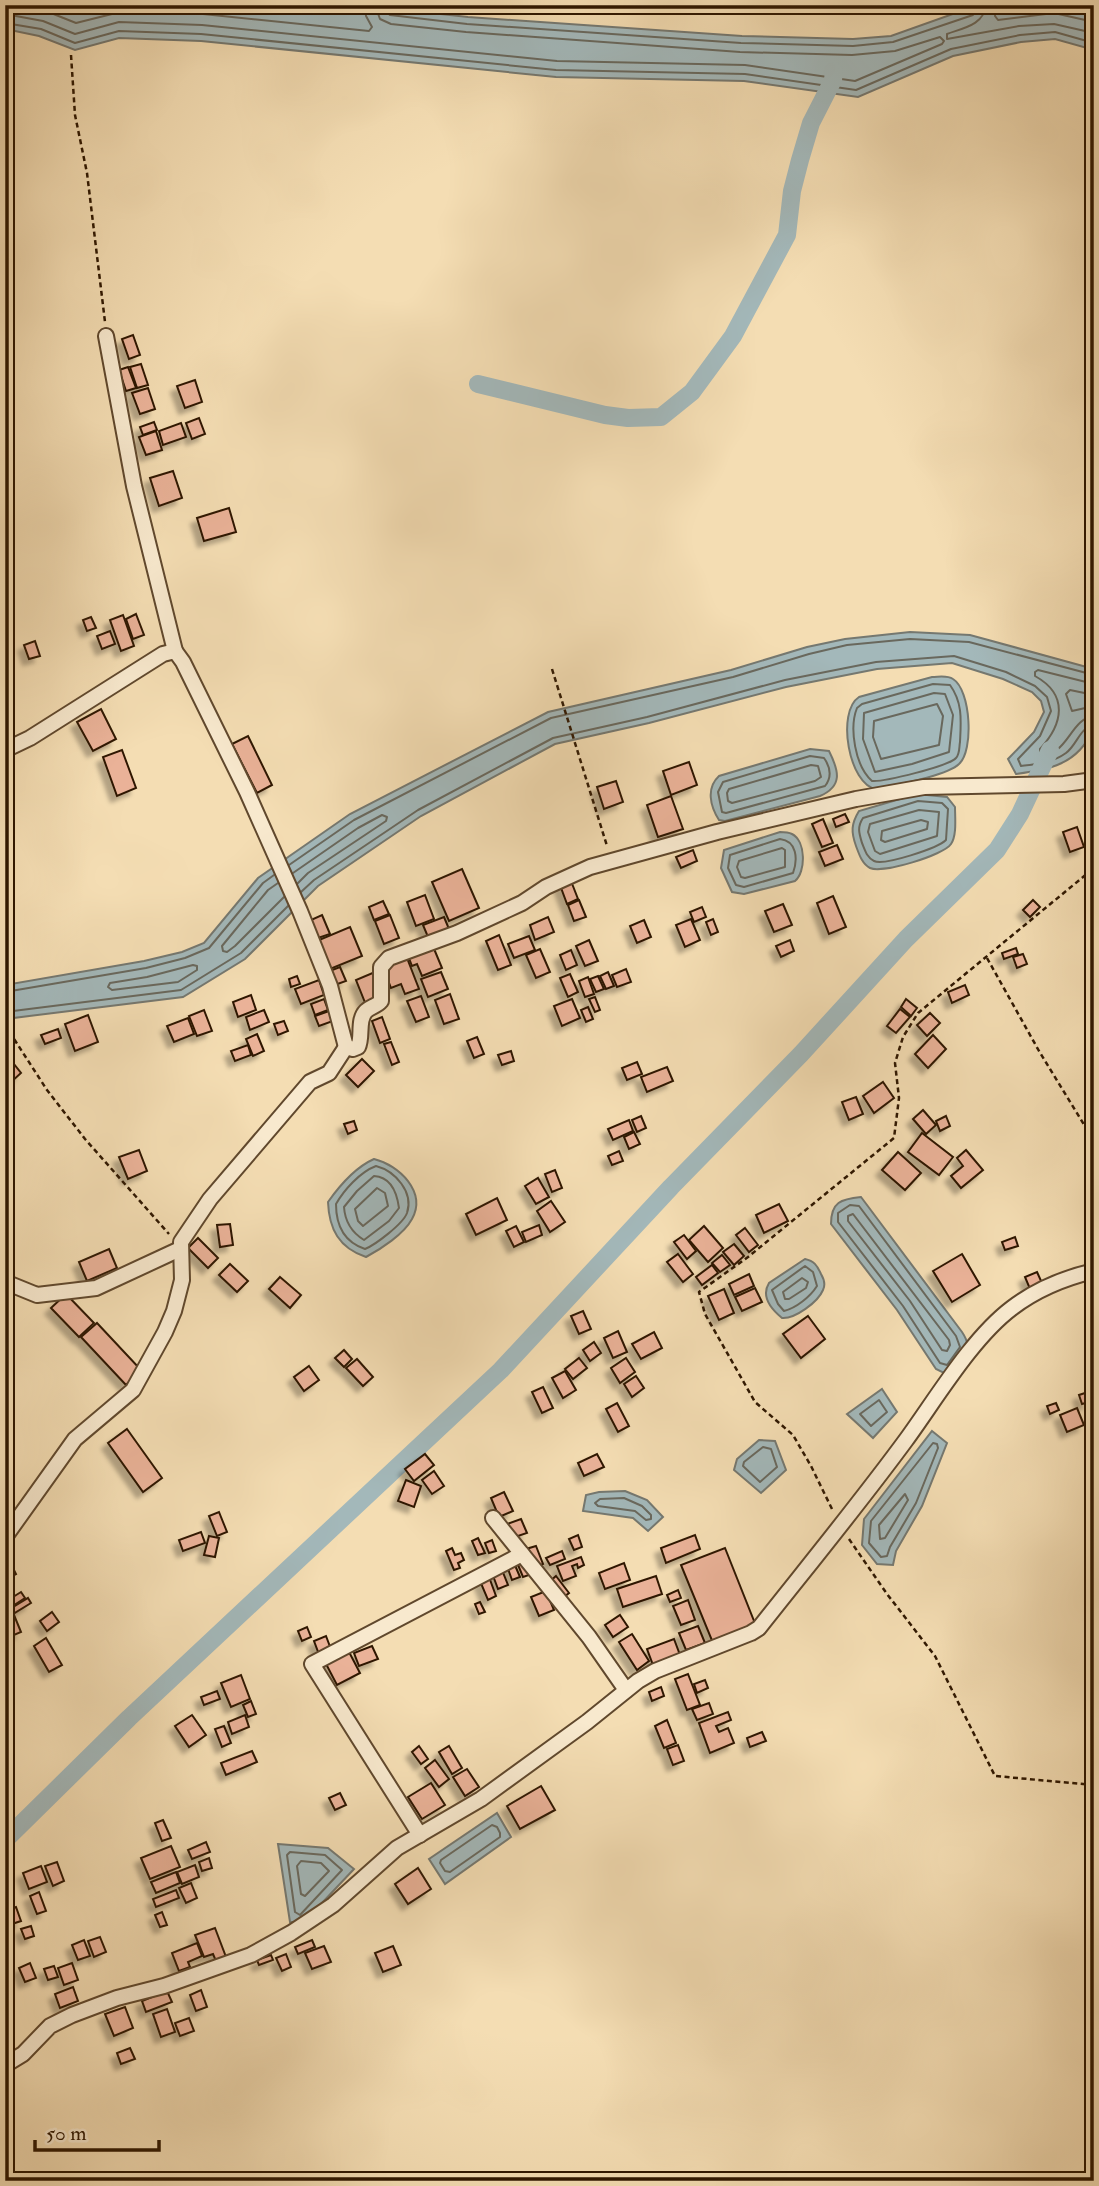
<svg xmlns="http://www.w3.org/2000/svg" width="1099" height="2186" viewBox="0 0 1099 2186" font-family="'IM FELL Double Pica',serif">
	<style>
		.water { fill: #a3b8ba; stroke: #757870; stroke-width: 2 }
		.lines { fill: none; stroke-linecap: round; stroke-linejoin: round }
		.shore { stroke: #69685d; stroke-width: 2 }
		.canal { stroke: #a3b8ba; stroke-width: 18 }
		.building { fill: #eab298; stroke: #2f1700; stroke-width: 2; filter: url(#shadow) }
		.minor-casing { stroke: #60482d; stroke-width: 18 }
		.path { stroke: #2f1700; stroke-width: 2.5; stroke-dasharray: 5 3.5; stroke-linecap: butt }
		.minor { stroke: #f8e9ce; stroke-width: 14 }
	</style>
	<defs>
		<filter id="shadow"><feDropShadow dx="-6" dy="6" stdDeviation="2" flood-color="#0004"/></filter>
	</defs>
	<rect width="100%" height="100%" fill="#f4ddb3"/>
	<filter id="stains"><feTurbulence type="fractalNoise" baseFrequency=".00286" numOctaves="4"/><feColorMatrix values="0 0 0 0 .2 0 0 0 0 .09 0 0 0 0 .02 0 0 0 .5 -.17"/></filter>
	<radialGradient id="worn" r=".72"><stop offset=".6" stop-color="#630" stop-opacity="0"/><stop offset="1" stop-color="#630" stop-opacity=".3"/></radialGradient>
	<!-- water -->
	<g class="water">
		<polygon points="5,5 359,5 468,17 742,36 853,39 891,36 978,5 1094,5 1094,50 1055,39 1021,42 953,56 858,97 744,81 556,77 201,41 119,38 75,50 39,36 5,29"/>
		<path d="M910,632L970,635L1094,669C1094,681 1097,722 1093,730C1077,765 1050,769 1016,774L1008,759L1034,732L1044,712L1041,701L1032,692L1003,679L952,663L877,669L786,687L649,723L555,744L421,816L318,886L245,959L183,997L5,1019V985L144,961L182,952L204,943L258,878L350,814L548,712L731,670L807,647L845,639Z"/>
		<path d="M932,677C939,677 947,675 953,679C971,690 974,751 959,764C947,776 894,785 876,789C849,785 836,712 859,697Z"/>
		<path d="M810,749L829,751C839,771 843,786 820,796L725,821L719,820C710,806 706,788 719,776Z"/>
		<path d="M917,794L947,797L955,807C955,818 957,835 951,844C944,855 882,874 870,868C862,864 859,854 856,846C851,832 851,824 859,811Z"/>
		<path d="M780,832C784,832 788,832 792,834C806,841 806,872 795,881L744,894L732,892L721,868L724,850Z"/>
		<path d="M374,1159C399,1165 427,1192 412,1219C404,1234 381,1249 366,1257C339,1248 329,1229 328,1202C340,1185 356,1167 374,1159Z"/>
		<path d="M861,1197L962,1332C964,1335 967,1341 967,1344C968,1354 952,1370 944,1373L936,1369L897,1310L831,1224C831,1202 841,1199 861,1197Z"/>
		<path d="M805,1259C814,1261 817,1265 821,1274C824,1279 826,1284 823,1290C818,1302 795,1319 782,1318C771,1309 761,1296 769,1283Z"/>
		<polygon points="882,1389 897,1412 873,1438 847,1414"/>
		<polygon points="932,1431 947,1443 922,1506 896,1551 893,1565 877,1564 862,1545 864,1519"/>
		<polygon points="759,1440 775,1441 786,1470 761,1493 734,1470 737,1459"/>
		<polygon points="625,1491 647,1500 663,1517 648,1531 633,1518 583,1511 586,1495 599,1492"/>
		<polygon points="497,1813 511,1837 445,1884 429,1859"/>
		<polygon points="278,1844 328,1848 354,1869 304,1922 290,1922"/>
	</g>
	<g class="lines">
		<!-- shore -->
		<g class="shore">
			<polyline points="20,5 46,11 76,23 120,12 203,14 369,31 372,27 366,16 365,5"/>
			<polyline points="384,5 385,11 390,15 467,24 741,43 853,46 893,42 973,15 977,5"/>
			<path d="M986,5C984,25 963,28 947,34V39L1019,26L1054,24L1094,33"/>
			<polyline points="996,5 995,16 998,20 1054,13 1094,22"/>
			<polyline points="5,14 43,21 75,34 119,22 202,25 557,61 745,65 855,81 942,44 944,41 940,37 895,51 852,55 740,52 466,32 391,24 380,19 375,5"/>
			<polyline points="5,23 41,29 75,43 119,31 201,34 556,70 745,74 856,90 951,49 1020,35 1055,32 1094,43"/>
			<path d="M933,684L950,685C963,703 961,721 960,742C959,747 960,754 956,758C949,766 884,782 872,781C855,766 849,728 857,708L862,704Z"/>
			<path d="M1094,684L1038,670L1035,672V676C1069,695 1063,724 1040,749V753C1067,759 1070,718 1094,716"/>
			<polygon points="934,693 945,694 953,715 949,752 912,764 875,772 863,739 864,713"/>
			<polyline points="1094,695 1070,690 1066,694 1072,711 1094,706"/>
			<polygon points="937,704 943,716 939,745 881,759 873,737 874,721"/>
			<path d="M810,756L824,758C831,768 832,777 825,786L726,813L722,812L718,792L723,782Z"/>
			<polygon points="811,765 818,766 821,777 815,781 732,803 728,801 727,793 729,789"/>
			<path d="M918,801L942,803L948,809L946,840C938,848 884,866 874,861C867,858 865,850 862,843C859,833 857,827 863,818Z"/>
			<polygon points="919,810 939,812 937,836 880,854 875,851 868,832 870,824"/>
			<polygon points="921,820 928,822 927,829 885,842 881,840 882,831"/>
			<path d="M780,839C797,841 798,859 793,873L744,887L736,885L728,868L730,855Z"/>
			<polygon points="782,848 785,850 785,867 745,878 741,877 737,867 739,861"/>
			<polyline points="289,865 354,820 551,718 733,677 809,654 847,645 910,639 969,642 1094,675"/>
			<polyline points="293,873 358,828 382,815 387,817 386,821 308,873 297,884"/>
			<polyline points="278,883 268,890 222,946 223,951 227,952 235,946 284,897"/>
			<path d="M301,892L314,880L418,810L553,738L647,717L785,680L876,662L954,656L1006,672L1035,686L1047,697L1051,711L1040,736L1018,759L1021,766C1038,764 1052,763 1066,753C1077,745 1080,727 1094,725"/>
			<polygon points="193,965 197,966 197,970 178,982 112,990 108,987 110,983 147,977"/>
			<polyline points="5,992 146,968 185,958 209,948 263,883 274,875"/>
			<polyline points="5,1012 181,990 241,953 288,906"/>
			<path d="M376,1166C395,1171 414,1192 407,1213C403,1224 375,1245 365,1249C344,1242 336,1225 336,1204C344,1190 360,1172 376,1166Z"/>
			<path d="M374,1176C391,1177 397,1193 399,1208L389,1221L364,1240C351,1232 345,1222 344,1207L357,1191Z"/>
			<polygon points="377,1188 385,1193 388,1206 363,1226 358,1221 355,1209"/>
			<polygon points="850,1205 859,1206 956,1336 960,1347 947,1365 940,1363 903,1306 838,1222 838,1213"/>
			<polygon points="853,1214 949,1340 950,1345 947,1351 942,1350 910,1301 848,1221 848,1216"/>
			<path d="M805,1266L813,1272L817,1286C810,1297 796,1308 784,1311L778,1304L772,1290Z"/>
			<polygon points="802,1278 808,1282 806,1288 789,1299 785,1299 783,1292"/>
			<polygon points="879,1400 887,1412 871,1426 860,1414"/>
			<polygon points="933,1443 937,1444 938,1448 916,1503 890,1547 887,1556 881,1557 869,1543 871,1521"/>
			<polygon points="763,1447 771,1449 777,1467 760,1482 743,1466 744,1462"/>
			<polygon points="905,1494 908,1500 885,1538 880,1539 879,1525"/>
			<polygon points="624,1498 642,1506 651,1515 651,1519 646,1520 635,1511 598,1506 595,1503 600,1499"/>
			<polygon points="492,1825 497,1827 500,1833 500,1837 450,1872 445,1871 440,1863 441,1860"/>
			<polygon points="290,1852 325,1855 342,1870 300,1915 295,1912 287,1855"/>
			<polygon points="301,1861 321,1863 329,1871 305,1896 301,1894 297,1866"/>
		</g>
		<!-- canal -->
		<g class="canal">
			<polyline points="478,384 605,415 628,418 661,417 692,392 733,336 787,235 792,191 800,160 811,123 833,80 834,71"/>
			<polyline points="5,1840 129,1718 501,1370 671,1187 801,1054 906,939 997,850 1020,814 1050,750"/>
		</g>
	</g>
	<!-- building -->
	<g class="building">
		<polygon points="133,335 140,355 129,359 122,339"/>
		<polygon points="141,364 148,385 137,388 130,367"/>
		<polygon points="128,367 136,388 126,391 119,370"/>
		<polygon points="195,380 202,402 185,408 177,386"/>
		<polygon points="148,388 155,409 140,414 132,393"/>
		<polygon points="199,418 205,434 192,439 186,423"/>
		<polygon points="154,422 157,430 143,435 140,427"/>
		<polygon points="181,423 186,437 163,445 159,431"/>
		<polygon points="156,431 162,450 146,455 139,437"/>
		<polygon points="173,471 182,498 159,506 150,478"/>
		<polygon points="229,508 236,532 204,541 197,518"/>
		<polygon points="136,614 144,635 133,639 126,619"/>
		<polygon points="123,615 134,646 121,651 110,620"/>
		<polygon points="91,617 96,628 87,631 83,620"/>
		<polygon points="110,631 115,644 102,649 97,636"/>
		<polygon points="35,641 40,656 29,659 24,645"/>
		<polygon points="101,709 116,739 93,751 77,722"/>
		<polygon points="248,736 272,785 257,793 232,744"/>
		<polygon points="122,750 136,788 117,796 103,757"/>
		<polygon points="689,762 697,785 671,795 663,771"/>
		<polygon points="616,781 623,802 604,809 597,787"/>
		<polygon points="671,796 683,829 658,837 647,805"/>
		<polygon points="845,814 849,822 836,827 833,819"/>
		<polygon points="823,819 833,843 822,847 812,824"/>
		<polygon points="1077,827 1084,847 1070,852 1063,832"/>
		<polygon points="837,845 843,859 825,866 819,852"/>
		<polygon points="693,850 697,861 681,868 676,857"/>
		<polygon points="462,869 479,908 449,921 432,882"/>
		<polygon points="571,881 578,899 567,904 560,885"/>
		<polygon points="425,895 434,919 416,926 407,902"/>
		<polygon points="833,896 846,927 829,934 817,903"/>
		<polygon points="579,900 586,917 574,921 568,905"/>
		<polygon points="1033,900 1040,907 1030,917 1023,910"/>
		<polygon points="383,901 389,914 374,920 369,907"/>
		<polygon points="783,904 792,925 774,932 765,911"/>
		<polygon points="702,907 706,917 694,922 690,912"/>
		<polygon points="322,915 330,934 318,938 311,920"/>
		<polygon points="390,915 399,938 384,944 375,921"/>
		<polygon points="444,917 449,929 428,937 423,925"/>
		<polygon points="548,917 554,932 535,940 530,925"/>
		<polygon points="691,919 700,940 685,947 676,925"/>
		<polygon points="713,919 718,932 711,935 706,922"/>
		<polygon points="644,920 651,937 637,943 630,926"/>
		<polygon points="350,927 362,956 330,969 319,940"/>
		<polygon points="499,935 511,965 498,970 486,941"/>
		<polygon points="529,936 535,950 514,958 508,944"/>
		<polygon points="589,940 598,961 585,966 576,946"/>
		<polygon points="790,940 794,951 781,957 776,946"/>
		<polygon points="432,944 442,968 422,976 417,964 412,966 407,953"/>
		<polygon points="1016,948 1018,954 1004,959 1002,953"/>
		<polygon points="540,949 550,972 536,978 526,955"/>
		<polygon points="571,950 577,965 566,970 560,955"/>
		<polygon points="1023,954 1027,964 1017,968 1013,957"/>
		<polygon points="407,958 419,989 405,994 401,984 391,988 383,967"/>
		<polygon points="340,967 346,981 332,986 327,972"/>
		<polygon points="626,969 631,982 617,987 612,975"/>
		<polygon points="375,972 377,1000 366,1005 356,980"/>
		<polygon points="441,972 448,989 428,997 421,979"/>
		<polygon points="608,972 614,986 606,989 600,976"/>
		<polygon points="570,974 578,992 568,997 560,978"/>
		<polygon points="297,976 300,984 291,987 289,979"/>
		<polygon points="598,976 604,989 596,992 590,979"/>
		<polygon points="588,977 594,994 585,997 579,981"/>
		<polygon points="319,980 324,995 301,1004 295,989"/>
		<polygon points="965,985 969,995 952,1003 948,992"/>
		<polygon points="450,994 459,1019 444,1024 435,1000"/>
		<polygon points="251,995 256,1010 238,1017 233,1002"/>
		<polygon points="421,996 429,1017 416,1022 407,1001"/>
		<polygon points="595,997 600,1010 595,1012 589,999"/>
		<polygon points="324,999 328,1010 315,1015 311,1004"/>
		<polygon points="572,999 580,1018 562,1026 554,1006"/>
		<polygon points="906,999 917,1008 911,1016 901,1007"/>
		<polygon points="588,1007 593,1019 586,1022 581,1010"/>
		<polygon points="900,1009 910,1017 896,1033 887,1026"/>
		<polygon points="204,1010 212,1031 197,1036 189,1016"/>
		<polygon points="264,1010 269,1022 250,1030 246,1017"/>
		<polygon points="329,1011 333,1021 319,1026 315,1016"/>
		<polygon points="930,1013 940,1023 927,1036 917,1025"/>
		<polygon points="88,1015 98,1042 75,1051 65,1024"/>
		<polygon points="382,1017 390,1039 380,1043 372,1021"/>
		<polygon points="188,1018 194,1034 174,1042 167,1026"/>
		<polygon points="284,1021 288,1031 278,1035 274,1024"/>
		<polygon points="58,1029 61,1038 45,1044 41,1035"/>
		<polygon points="257,1034 264,1051 253,1056 246,1039"/>
		<polygon points="933,1035 946,1049 928,1068 915,1054"/>
		<polygon points="477,1037 484,1054 474,1058 467,1041"/>
		<polygon points="391,1042 399,1062 392,1065 384,1044"/>
		<polygon points="248,1045 251,1055 235,1061 231,1051"/>
		<polygon points="511,1051 514,1061 502,1065 498,1055"/>
		<polygon points="10,1059 21,1073 10,1083 5,1077 5,1063"/>
		<polygon points="362,1059 374,1071 358,1087 346,1075"/>
		<polygon points="637,1062 642,1074 627,1080 622,1068"/>
		<polygon points="667,1067 673,1081 647,1092 641,1077"/>
		<polygon points="883,1082 894,1098 874,1113 863,1096"/>
		<polygon points="856,1097 863,1114 849,1120 842,1102"/>
		<polygon points="923,1110 936,1125 926,1134 913,1119"/>
		<polygon points="641,1116 646,1128 637,1132 632,1120"/>
		<polygon points="946,1116 950,1126 940,1131 936,1121"/>
		<polygon points="629,1120 633,1131 613,1140 608,1129"/>
		<polygon points="354,1121 357,1130 348,1134 344,1124"/>
		<polygon points="634,1132 640,1144 629,1149 624,1137"/>
		<polygon points="922,1133 953,1157 939,1175 908,1152"/>
		<polygon points="139,1150 147,1171 128,1179 119,1157"/>
		<polygon points="966,1150 983,1170 961,1188 951,1176 963,1166 957,1158"/>
		<polygon points="619,1151 623,1161 612,1165 608,1156"/>
		<polygon points="898,1152 921,1173 905,1190 882,1170"/>
		<polygon points="555,1170 562,1188 552,1192 545,1174"/>
		<polygon points="538,1178 549,1197 536,1204 525,1186"/>
		<polygon points="497,1198 507,1220 476,1235 466,1214"/>
		<polygon points="551,1201 565,1222 550,1232 537,1211"/>
		<polygon points="779,1204 788,1221 764,1233 756,1215"/>
		<polygon points="230,1224 233,1245 220,1247 217,1225"/>
		<polygon points="539,1225 542,1235 526,1242 522,1232"/>
		<polygon points="516,1226 524,1242 514,1247 506,1231"/>
		<polygon points="704,1226 723,1248 708,1262 689,1240"/>
		<polygon points="745,1228 758,1245 749,1252 736,1235"/>
		<polygon points="684,1235 696,1251 687,1259 674,1242"/>
		<polygon points="1015,1237 1018,1246 1005,1250 1002,1242"/>
		<polygon points="198,1238 218,1258 208,1268 188,1248"/>
		<polygon points="734,1244 744,1256 734,1265 723,1252"/>
		<polygon points="109,1249 117,1268 87,1281 79,1262"/>
		<polygon points="678,1254 693,1274 683,1282 667,1262"/>
		<polygon points="962,1254 980,1285 952,1302 933,1271"/>
		<polygon points="722,1255 730,1265 720,1272 712,1263"/>
		<polygon points="230,1264 248,1281 237,1292 219,1275"/>
		<polygon points="712,1265 718,1273 702,1285 696,1277"/>
		<polygon points="1037,1272 1042,1283 1030,1289 1025,1277"/>
		<polygon points="749,1274 754,1286 734,1295 729,1284"/>
		<polygon points="280,1277 301,1295 290,1308 269,1289"/>
		<polygon points="755,1288 762,1302 742,1311 735,1297"/>
		<polygon points="724,1289 734,1313 719,1320 708,1296"/>
		<polygon points="66,1294 94,1323 79,1337 51,1308"/>
		<polygon points="583,1311 591,1329 579,1334 571,1316"/>
		<polygon points="808,1316 825,1339 801,1358 783,1334"/>
		<polygon points="97,1323 141,1370 126,1385 81,1337"/>
		<polygon points="618,1331 627,1352 613,1358 604,1338"/>
		<polygon points="654,1332 662,1348 641,1359 632,1344"/>
		<polygon points="594,1342 601,1353 590,1361 583,1350"/>
		<polygon points="344,1350 352,1359 344,1367 335,1358"/>
		<polygon points="579,1358 587,1368 573,1379 565,1369"/>
		<polygon points="626,1358 635,1372 620,1383 611,1368"/>
		<polygon points="357,1359 373,1377 363,1386 346,1368"/>
		<polygon points="309,1366 319,1380 304,1391 294,1377"/>
		<polygon points="565,1371 576,1390 563,1398 552,1378"/>
		<polygon points="636,1376 644,1388 632,1397 624,1384"/>
		<polygon points="543,1387 553,1408 542,1413 532,1392"/>
		<polygon points="1085,1393 1089,1402 1082,1404 1079,1395"/>
		<polygon points="617,1403 629,1426 618,1432 606,1409"/>
		<polygon points="1056,1403 1059,1410 1050,1414 1047,1406"/>
		<polygon points="1077,1408 1084,1425 1067,1432 1060,1415"/>
		<polygon points="127,1429 162,1478 143,1492 108,1443"/>
		<polygon points="425,1454 434,1465 414,1481 405,1469"/>
		<polygon points="597,1454 604,1467 584,1476 578,1463"/>
		<polygon points="434,1471 444,1486 432,1494 422,1480"/>
		<polygon points="406,1480 421,1486 414,1507 398,1501"/>
		<polygon points="504,1492 513,1511 499,1517 491,1498"/>
		<polygon points="219,1512 227,1532 217,1536 209,1516"/>
		<polygon points="521,1519 527,1533 512,1538 507,1524"/>
		<polygon points="201,1532 205,1543 183,1551 179,1540"/>
		<polygon points="578,1535 582,1547 574,1550 569,1539"/>
		<polygon points="695,1535 700,1549 666,1563 661,1548"/>
		<polygon points="209,1536 219,1538 215,1557 204,1555"/>
		<polygon points="478,1538 485,1553 478,1555 472,1541"/>
		<polygon points="492,1540 496,1551 489,1553 485,1543"/>
		<polygon points="536,1546 543,1564 534,1568 526,1549"/>
		<polygon points="452,1548 455,1555 461,1553 464,1560 458,1563 460,1568 454,1570 446,1551"/>
		<polygon points="725,1548 756,1626 713,1643 681,1565"/>
		<polygon points="562,1551 565,1559 550,1565 546,1558"/>
		<polygon points="581,1557 584,1565 578,1568 577,1564 572,1566 576,1576 563,1581 557,1566"/>
		<polygon points="522,1558 529,1575 523,1577 516,1560"/>
		<polygon points="10,1562 16,1574 5,1580 5,1564"/>
		<polygon points="514,1563 520,1577 512,1580 507,1566"/>
		<polygon points="624,1563 630,1580 605,1589 599,1573"/>
		<polygon points="502,1570 508,1585 498,1589 492,1573"/>
		<polygon points="556,1576 569,1593 560,1600 548,1583"/>
		<polygon points="656,1576 662,1594 623,1607 617,1589"/>
		<polygon points="489,1577 496,1596 488,1600 480,1581"/>
		<polygon points="678,1590 681,1598 670,1602 667,1595"/>
		<polygon points="546,1591 554,1610 539,1616 531,1597"/>
		<polygon points="21,1592 25,1598 5,1611 5,1602"/>
		<polygon points="28,1598 31,1603 8,1617 5,1612"/>
		<polygon points="688,1600 695,1620 681,1625 673,1606"/>
		<polygon points="480,1602 485,1612 479,1614 475,1604"/>
		<polygon points="52,1612 59,1622 47,1631 40,1621"/>
		<polygon points="14,1615 21,1632 14,1635 10,1623 5,1625 5,1619"/>
		<polygon points="620,1615 628,1627 613,1637 605,1625"/>
		<polygon points="698,1626 705,1643 686,1650 679,1633"/>
		<polygon points="307,1627 311,1637 302,1641 298,1631"/>
		<polygon points="632,1634 649,1661 637,1670 619,1642"/>
		<polygon points="326,1636 332,1652 320,1657 314,1641"/>
		<polygon points="46,1638 62,1665 49,1672 34,1646"/>
		<polygon points="674,1639 680,1655 653,1665 647,1649"/>
		<polygon points="372,1646 378,1659 359,1666 354,1653"/>
		<polygon points="348,1650 360,1673 337,1685 325,1662"/>
		<polygon points="688,1674 700,1705 687,1710 675,1679"/>
		<polygon points="241,1675 250,1699 231,1707 221,1683"/>
		<polygon points="705,1680 708,1688 697,1693 694,1684"/>
		<polygon points="661,1687 664,1696 652,1701 649,1692"/>
		<polygon points="217,1691 220,1699 204,1705 201,1697"/>
		<polygon points="251,1701 256,1714 248,1717 243,1705"/>
		<polygon points="709,1703 713,1714 697,1720 692,1709"/>
		<polygon points="728,1712 731,1720 716,1726 719,1732 728,1728 734,1743 710,1753 699,1723"/>
		<polygon points="192,1715 206,1735 189,1747 175,1726"/>
		<polygon points="245,1715 249,1727 232,1734 228,1722"/>
		<polygon points="667,1720 676,1743 664,1748 655,1726"/>
		<polygon points="224,1726 231,1743 222,1747 215,1729"/>
		<polygon points="762,1732 766,1741 750,1747 747,1738"/>
		<polygon points="678,1745 684,1761 673,1765 667,1749"/>
		<polygon points="419,1746 428,1759 421,1764 412,1752"/>
		<polygon points="449,1746 462,1768 452,1774 439,1752"/>
		<polygon points="252,1751 257,1762 226,1775 221,1763"/>
		<polygon points="435,1760 449,1779 439,1787 425,1768"/>
		<polygon points="467,1769 479,1787 465,1796 453,1777"/>
		<polygon points="431,1783 445,1805 422,1819 408,1797"/>
		<polygon points="541,1786 555,1810 520,1829 507,1806"/>
		<polygon points="340,1793 346,1805 335,1810 329,1798"/>
		<polygon points="163,1820 171,1838 162,1841 155,1823"/>
		<polygon points="206,1842 210,1852 192,1859 188,1850"/>
		<polygon points="171,1846 180,1867 150,1879 141,1858"/>
		<polygon points="209,1858 212,1868 202,1871 199,1862"/>
		<polygon points="57,1862 64,1881 53,1886 45,1866"/>
		<polygon points="195,1865 199,1877 182,1884 177,1872"/>
		<polygon points="41,1866 47,1882 29,1889 23,1873"/>
		<polygon points="418,1868 431,1889 408,1904 395,1884"/>
		<polygon points="176,1872 180,1883 156,1893 151,1882"/>
		<polygon points="191,1883 197,1898 186,1903 179,1888"/>
		<polygon points="176,1890 179,1898 156,1907 153,1899"/>
		<polygon points="39,1892 46,1911 37,1914 30,1896"/>
		<polygon points="16,1907 21,1921 12,1924 7,1910"/>
		<polygon points="162,1912 167,1925 160,1927 155,1915"/>
		<polygon points="31,1926 34,1936 25,1939 21,1929"/>
		<polygon points="215,1928 226,1957 216,1961 213,1954 204,1957 195,1935"/>
		<polygon points="7,1933 13,1950 5,1953 5,1934"/>
		<polygon points="100,1937 106,1952 94,1957 88,1941"/>
		<polygon points="84,1940 90,1956 78,1960 72,1945"/>
		<polygon points="312,1940 315,1947 298,1954 295,1947"/>
		<polygon points="197,1943 202,1956 188,1962 190,1967 179,1971 172,1953"/>
		<polygon points="324,1946 331,1962 312,1969 305,1953"/>
		<polygon points="393,1946 401,1965 383,1972 375,1953"/>
		<polygon points="286,1954 291,1967 282,1971 276,1958"/>
		<polygon points="271,1955 273,1960 259,1965 257,1960"/>
		<polygon points="30,1963 36,1978 25,1982 19,1968"/>
		<polygon points="72,1963 78,1980 64,1985 58,1968"/>
		<polygon points="54,1966 58,1977 48,1980 44,1969"/>
		<polygon points="73,1987 78,2001 60,2008 55,1994"/>
		<polygon points="201,1990 207,2007 196,2011 190,1995"/>
		<polygon points="167,1991 172,2002 146,2012 142,2001"/>
		<polygon points="125,2007 133,2028 114,2036 105,2014"/>
		<polygon points="167,2009 175,2032 161,2037 153,2014"/>
		<polygon points="189,2018 194,2031 180,2036 175,2023"/>
		<polygon points="130,2048 135,2059 121,2064 117,2053"/>
	</g>
	<g class="lines">
		<defs>
			<g id="minor">
				<polyline points="106,336 134,486 175,651"/>
				<polyline points="5,750 30,738 163,654 175,651 183,662 247,792 300,911 330,986 346,1047"/>
				<polyline points="5,1282 37,1295 96,1288 180,1249"/>
				<polyline points="493,1518 589,1637 626,1690"/>
				<path d="M5,1537L75,1439L133,1390L165,1332L174,1311L182,1280L181,1242L210,1199L310,1082L329,1073L346,1047L353,1049L358,1047C363,1037 357,1020 366,1011C370,1007 377,1006 381,1001V967L389,958L457,933L522,903L546,887L590,867L717,832L856,799L924,787L1064,784L1094,780"/>
				<polyline points="420,1835 312,1664 522,1554"/>
				<path d="M5,2065L23,2054L50,2026L72,2015L117,1998L164,1986L251,1955L291,1933L333,1905L397,1848L481,1799L587,1722L638,1681L655,1671L751,1633L759,1628C808,1566 859,1504 906,1440C936,1399 972,1338 1012,1308C1037,1289 1064,1278 1094,1271"/>
			</g>
		</defs>
		<!-- minor casing -->
		<use href="#minor" class="minor-casing"/>
		<!-- path -->
		<g class="path">
			<polyline points="71,55 75,115 87,173 105,322"/>
			<polyline points="552,669 607,846"/>
			<polyline points="987,958 1039,1051 1094,1141"/>
			<polyline points="5,1025 47,1090 85,1139 169,1234"/>
			<polyline points="832,1509 811,1466 793,1435 755,1402 705,1314 699,1292 748,1257 894,1138 899,1098 895,1063 903,1037 918,1013 1094,868"/>
			<polyline points="849,1539 887,1594 935,1656 995,1776 1094,1785"/>
		</g>
		<!-- minor -->
		<use href="#minor" class="minor"/>
	</g>
	<!-- margin -->
	<rect width="1099" height="2186" fill="none" stroke="#f4ddb3" stroke-width="28"/>
	<rect x="7" y="7" width="1085" height="2172" fill="none" stroke="#2f1700" stroke-width="3.5"/>
	<rect x="14" y="14" width="1071" height="2158" fill="none" stroke="#2f1700" stroke-width="2"/>
	<!-- scale -->
	<path d="M35 2140v10h124v-10" fill="none" stroke="#2f1700" stroke-width="3.5"/>
	<text x="46" y="2140" font-size="21" fill="#2f1700" stroke="#f8e9ce" stroke-width="5" paint-order="stroke">50 m</text>
	<rect width="100%" height="100%" filter="url(#stains)"/>
	<rect width="100%" height="100%" fill="url(#worn)"/>
</svg>
